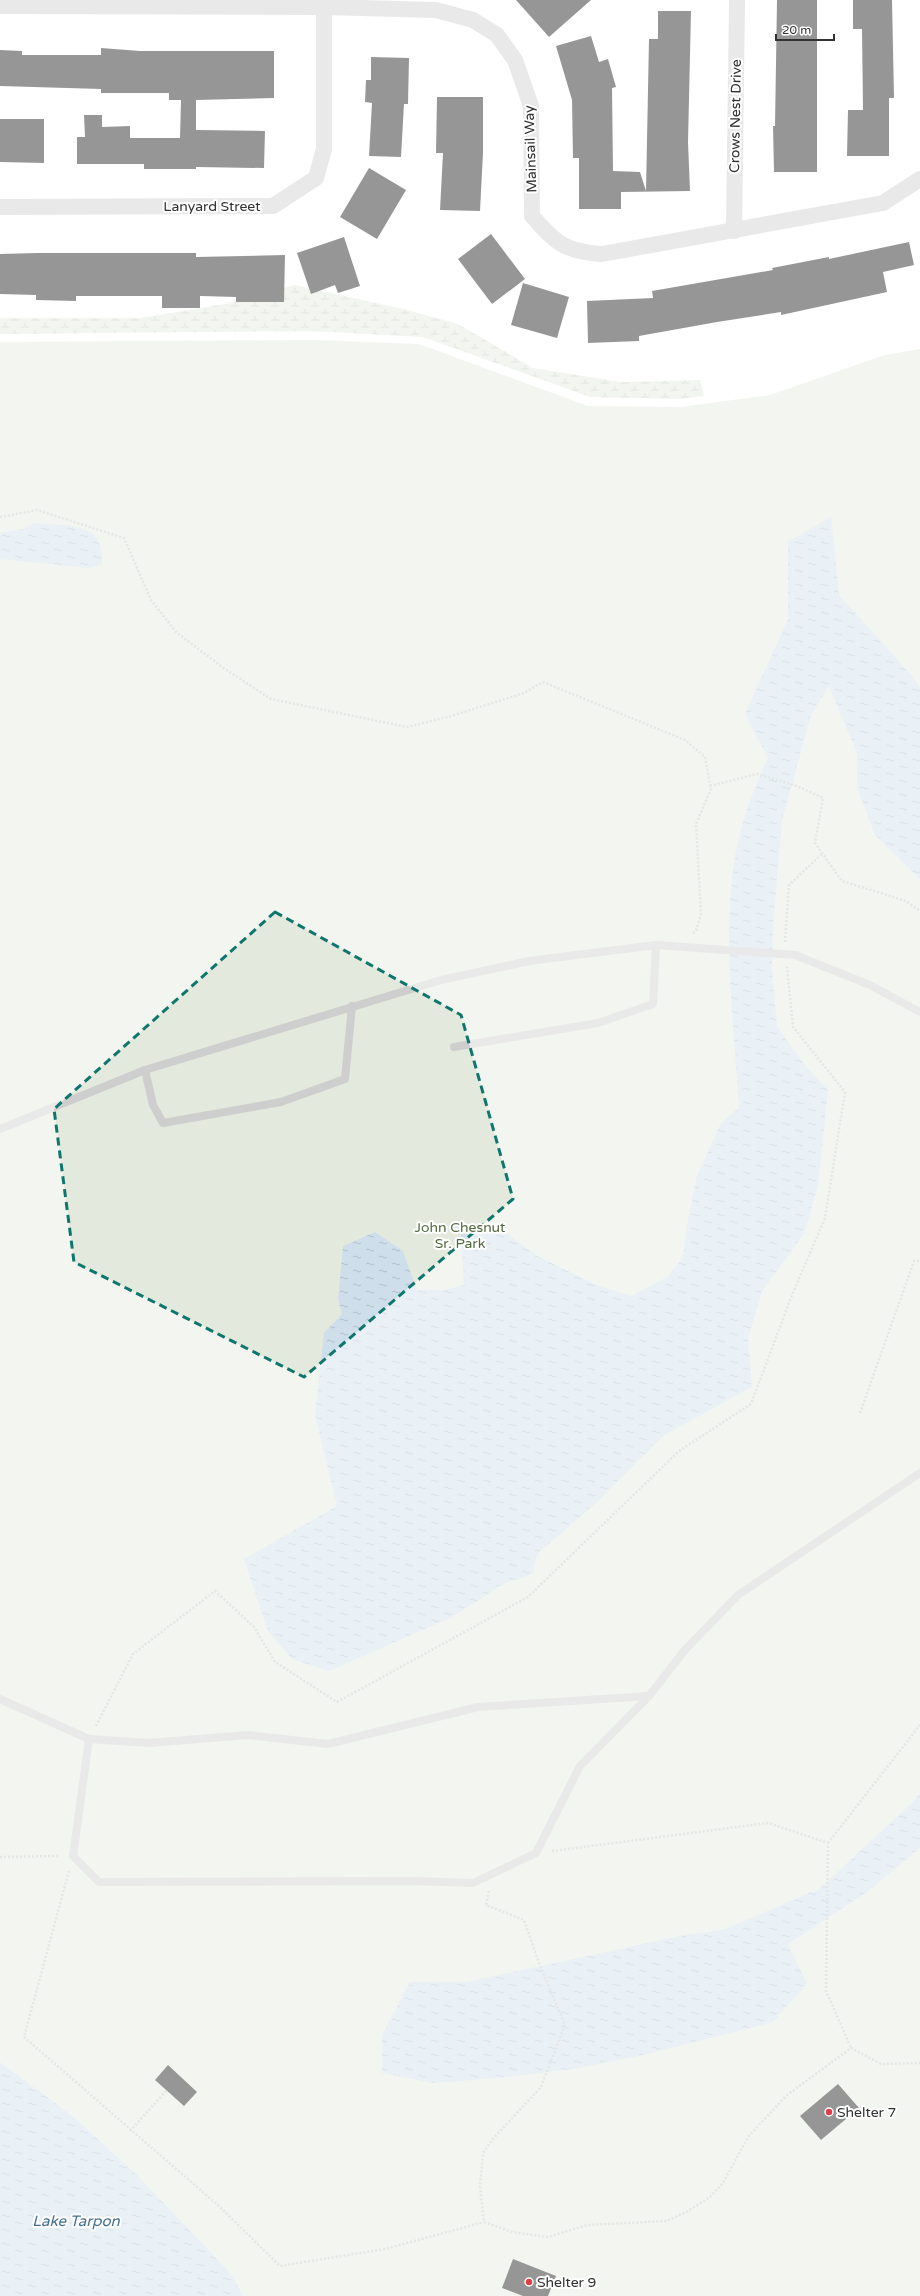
<svg xmlns="http://www.w3.org/2000/svg" width="920" height="2296" viewBox="0 0 920 2296" font-family="'Varela Round',sans-serif">
	<style>
		.wetland { fill: url(#wetland-marsh) }
		.park { fill: #e3e9dd }
		.water { fill: url(#water-ripples) }
		.building { fill: #181818 }
		.lines { fill: none; stroke-linecap: round; stroke-linejoin: round }
		.path { stroke: #c8c8c8; stroke-width: 2.5; stroke-dasharray: 2 2; stroke-linecap: butt }
		.service { stroke: #cecece; stroke-width: 8 }
		.minor { stroke: #cecece; stroke-width: 16 }
		.marked { fill: none; stroke: #0f766e; stroke-width: 3; stroke-dasharray: 8 5; stroke-linejoin: round }
		.poi-dot { fill: #da4149; stroke: #fff; stroke-width: 1.5 }
		.labels { text-anchor: middle; stroke-width: 4; stroke-linejoin: round; paint-order: stroke }
		.street-label { font-size: 14px; fill: #313131; stroke: #fff }
		.park-label { font-size: 14px; fill: #536a41; stroke: #fff }
		.poi-label { font-size: 14px; fill: #313131; stroke: #fff; text-anchor: start }
		.water-label { font-size: 15px; font-style: italic; fill: #446f8e; stroke: #fff }
	</style>
	<defs>
		<pattern id="wetland-marsh" width="20" height="14" patternUnits="userSpaceOnUse"><rect width="20" height="14" fill="#e3e9dd"/><path d="M1 5h8M5 5V1M11 12h8M15 12V8" fill="none" stroke="#c3c8be"/></pattern>
		<pattern id="water-ripples" width="26" height="14" patternUnits="userSpaceOnUse"><rect width="26" height="14" fill="#cedfeb"/><path d="M2 4q2-2 4 0t4 0M15 11q2-2 4 0t4 0" fill="none" stroke="#b1c0ca"/></pattern>
	</defs>
	<rect width="100%" height="100%" fill="#fff"/>
	<!-- wetland -->
	<polygon class="wetland" points="295,285 407,310 458,324 533,368 621,382 700,380 704,396 681,399 590,397 423,337 313,331 0,334 0,318 141,318 225,304"/>
	<!-- park -->
	<polygon class="park" points="313,340 419,344 588,406 681,407 770,395 885,355 920,349 920,2296 243,2296 233,2276 69,2113 0,2062 0,342"/>
	<!-- water -->
	<g class="water">
		<path d="M831,517L839,595L913,677L920,688V879L875,835L857,787V753L829,686L811,715L782,820L773,926L772,969L777,1027L805,1065L828,1090L818,1186L804,1234L762,1291L748,1339L752,1387L664,1435L596,1503L537,1554L533,1574L505,1583L452,1617L329,1671L292,1659L268,1631L244,1559L337,1506L315,1415L324,1333L342,1314L338,1299L343,1246L375,1232L403,1251L417,1290H445L464,1285L461,1234L506,1233L539,1257L599,1286L631,1296L669,1276L683,1257L688,1219L697,1176L721,1123L739,1108C734,1025 722,939 735,856C741,822 754,788 768,758L745,714L788,619V542Z"/>
		<path d="M35,523C68,527 106,520 102,565L89,568L0,559V533L23,529Z"/>
		<polygon points="920,1793 920,1848 867,1892 788,1944 807,1984 773,2022 643,2055 573,2069 498,2078 433,2083 382,2073 382,2035 410,1982 466,1982 685,1935 723,1930 811,1892 816,1892 914,1801"/>
		<polygon points="0,2062 69,2113 137,2175 233,2276 243,2296 0,2296"/>
	</g>
	<!-- building -->
	<g class="building">
		<polygon points="516,0 591,0 549,37"/>
		<polygon points="777,0 817,0 817,172 774,172 773,126 775,126"/>
		<polygon points="853,0 892,0 894,98 889,98 889,156 847,156 848,110 863,110 862,29 853,29"/>
		<polygon points="658,11 691,11 688,142 690,191 621,192 621,209 579,209 579,158 573,158 572,100 556,46 591,36 599,62 608,59 616,87 612,88 613,171 640,172 646,191 649,39 658,39"/>
		<polygon points="101,48 140,51 274,51 274,98 196,100 196,130 265,131 264,168 196,167 196,169 144,169 144,164 77,164 77,137 85,137 84,115 102,115 102,127 130,126 130,138 180,138 181,100 169,100 169,93 101,93 101,89 0,86 0,50 22,51 22,55 101,55"/>
		<polygon points="371,57 409,58 408,104 404,104 401,157 369,156 372,103 365,102 366,80 371,80"/>
		<polygon points="437,97 483,97 483,153 480,211 440,210 443,153 436,153"/>
		<polygon points="0,119 44,119 44,163 0,162"/>
		<polygon points="369,168 406,190 377,239 340,217"/>
		<polygon points="491,234 525,279 492,304 458,259"/>
		<polygon points="344,237 360,286 338,293 335,285 311,294 297,253"/>
		<polygon points="909,242 914,265 883,272 887,292 781,315 781,312 717,322 639,336 639,341 588,343 587,301 653,298 652,291 773,270 772,268 829,257 829,259"/>
		<polygon points="37,253 196,253 196,257 285,255 284,302 236,302 236,297 200,296 200,308 162,308 162,296 76,296 76,301 36,300 36,295 0,294 0,254"/>
		<polygon points="523,283 569,297 557,338 511,325"/>
		<polygon points="168,2065 197,2092 184,2106 155,2080"/>
		<polygon points="838,2084 859,2108 821,2140 800,2116"/>
		<polygon points="513,2259 556,2276 548,2296 523,2296 502,2288"/>
	</g>
	<g class="lines">
		<!-- path -->
		<g class="path">
			<polyline points="0,517 37,510 124,538 151,600 176,632 225,669 271,699 407,727 451,716 524,693 543,682 685,740 705,757 711,789 696,824 701,914 696,931 692,934"/>
			<polyline points="710,786 757,774 797,786 823,798 815,843 842,881 906,901 920,911"/>
			<polyline points="785,942 789,885 823,853"/>
			<polyline points="860,1413 914,1261 920,1261"/>
			<polyline points="96,1726 133,1654 215,1591 254,1627 275,1662 337,1702 528,1597 679,1451 751,1404 792,1295 825,1218 845,1092 793,1027 787,967"/>
			<polyline points="828,1843 920,1725"/>
			<polyline points="552,1851 768,1823 828,1843 826,1991 851,2048"/>
			<polyline points="0,1857 59,1856"/>
			<polyline points="69,1871 24,2037 220,2207 280,2266 385,2249 484,2222"/>
			<polyline points="489,1891 486,1905 524,1920 539,1963 565,2025 541,2087 492,2140 483,2153 480,2187 484,2222 512,2232 548,2237 587,2225 667,2221 688,2211 710,2197 723,2183 748,2137 786,2096 851,2048 881,2064 920,2063"/>
			<polyline points="130,2131 167,2090"/>
		</g>
		<!-- service -->
		<g class="service">
			<polyline points="454,1047 598,1023 653,1004 656,945"/>
			<polyline points="145,1070 153,1105 163,1123 281,1102 345,1079 352,1006"/>
			<polyline points="0,1129 145,1070 441,980 529,961 656,945 795,955 870,985 920,1012"/>
			<polyline points="0,1699 89,1739 149,1743 248,1735 328,1744 478,1707 649,1696"/>
			<polyline points="89,1739 73,1856 99,1882 414,1881 473,1883 536,1853 580,1766 649,1696 684,1651 738,1595 920,1473"/>
		</g>
		<!-- minor -->
		<g class="minor">
			<path d="M0,6L324,7L436,10L473,20L497,35L515,60L531,106L532,216C556,243 565,252 602,254L883,203L920,179"/>
			<polyline points="0,207 273,206 316,178 324,149 324,0"/>
			<polyline points="734,231 737,0"/>
		</g>
	</g>
	<!-- marked area -->
	<path d="M0 0H920V2296H0ZM275,912L461,1015L513,1199L304,1377L74,1262L54,1109Z" fill="#fff" fill-opacity=".55" fill-rule="evenodd"/>
	<path class="marked" d="M275,912L461,1015L513,1199L304,1377L74,1262L54,1109Z"/>
	<!-- markers -->
	<g class="poi-dot">
		<circle cx="829" cy="2112" r="4"/>
		<circle cx="529" cy="2282" r="4"/>
	</g>
	<g class="labels">
		<!-- street labels -->
		<g class="street-label">
			<text transform="translate(735 116) rotate(-89)" y="5">Crows Nest Drive</text>
			<text transform="translate(530 149) rotate(-92)" y="5">Mainsail Way</text>
			<text x="212" y="211">Lanyard Street</text>
		</g>
		<!-- park labels -->
		<g class="park-label">
			<text x="460" y="1232">John Chesnut<tspan x="460" dy="16">Sr. Park</tspan></text>
		</g>
		<!-- poi labels -->
		<g class="poi-label">
			<text x="837" y="2117">Shelter 7</text>
			<text x="537" y="2287">Shelter 9</text>
		</g>
		<!-- water labels -->
		<g class="water-label">
			<text x="76" y="2226">Lake Tarpon</text>
		</g>
	</g>
	<!-- scale -->
	<path d="M776 34v6h58v-6" fill="none" stroke="#313131" stroke-width="2"/>
	<text x="782" y="34" font-size="12" fill="#313131" stroke="#ffffff" stroke-width="3" paint-order="stroke">20 m</text>
</svg>
